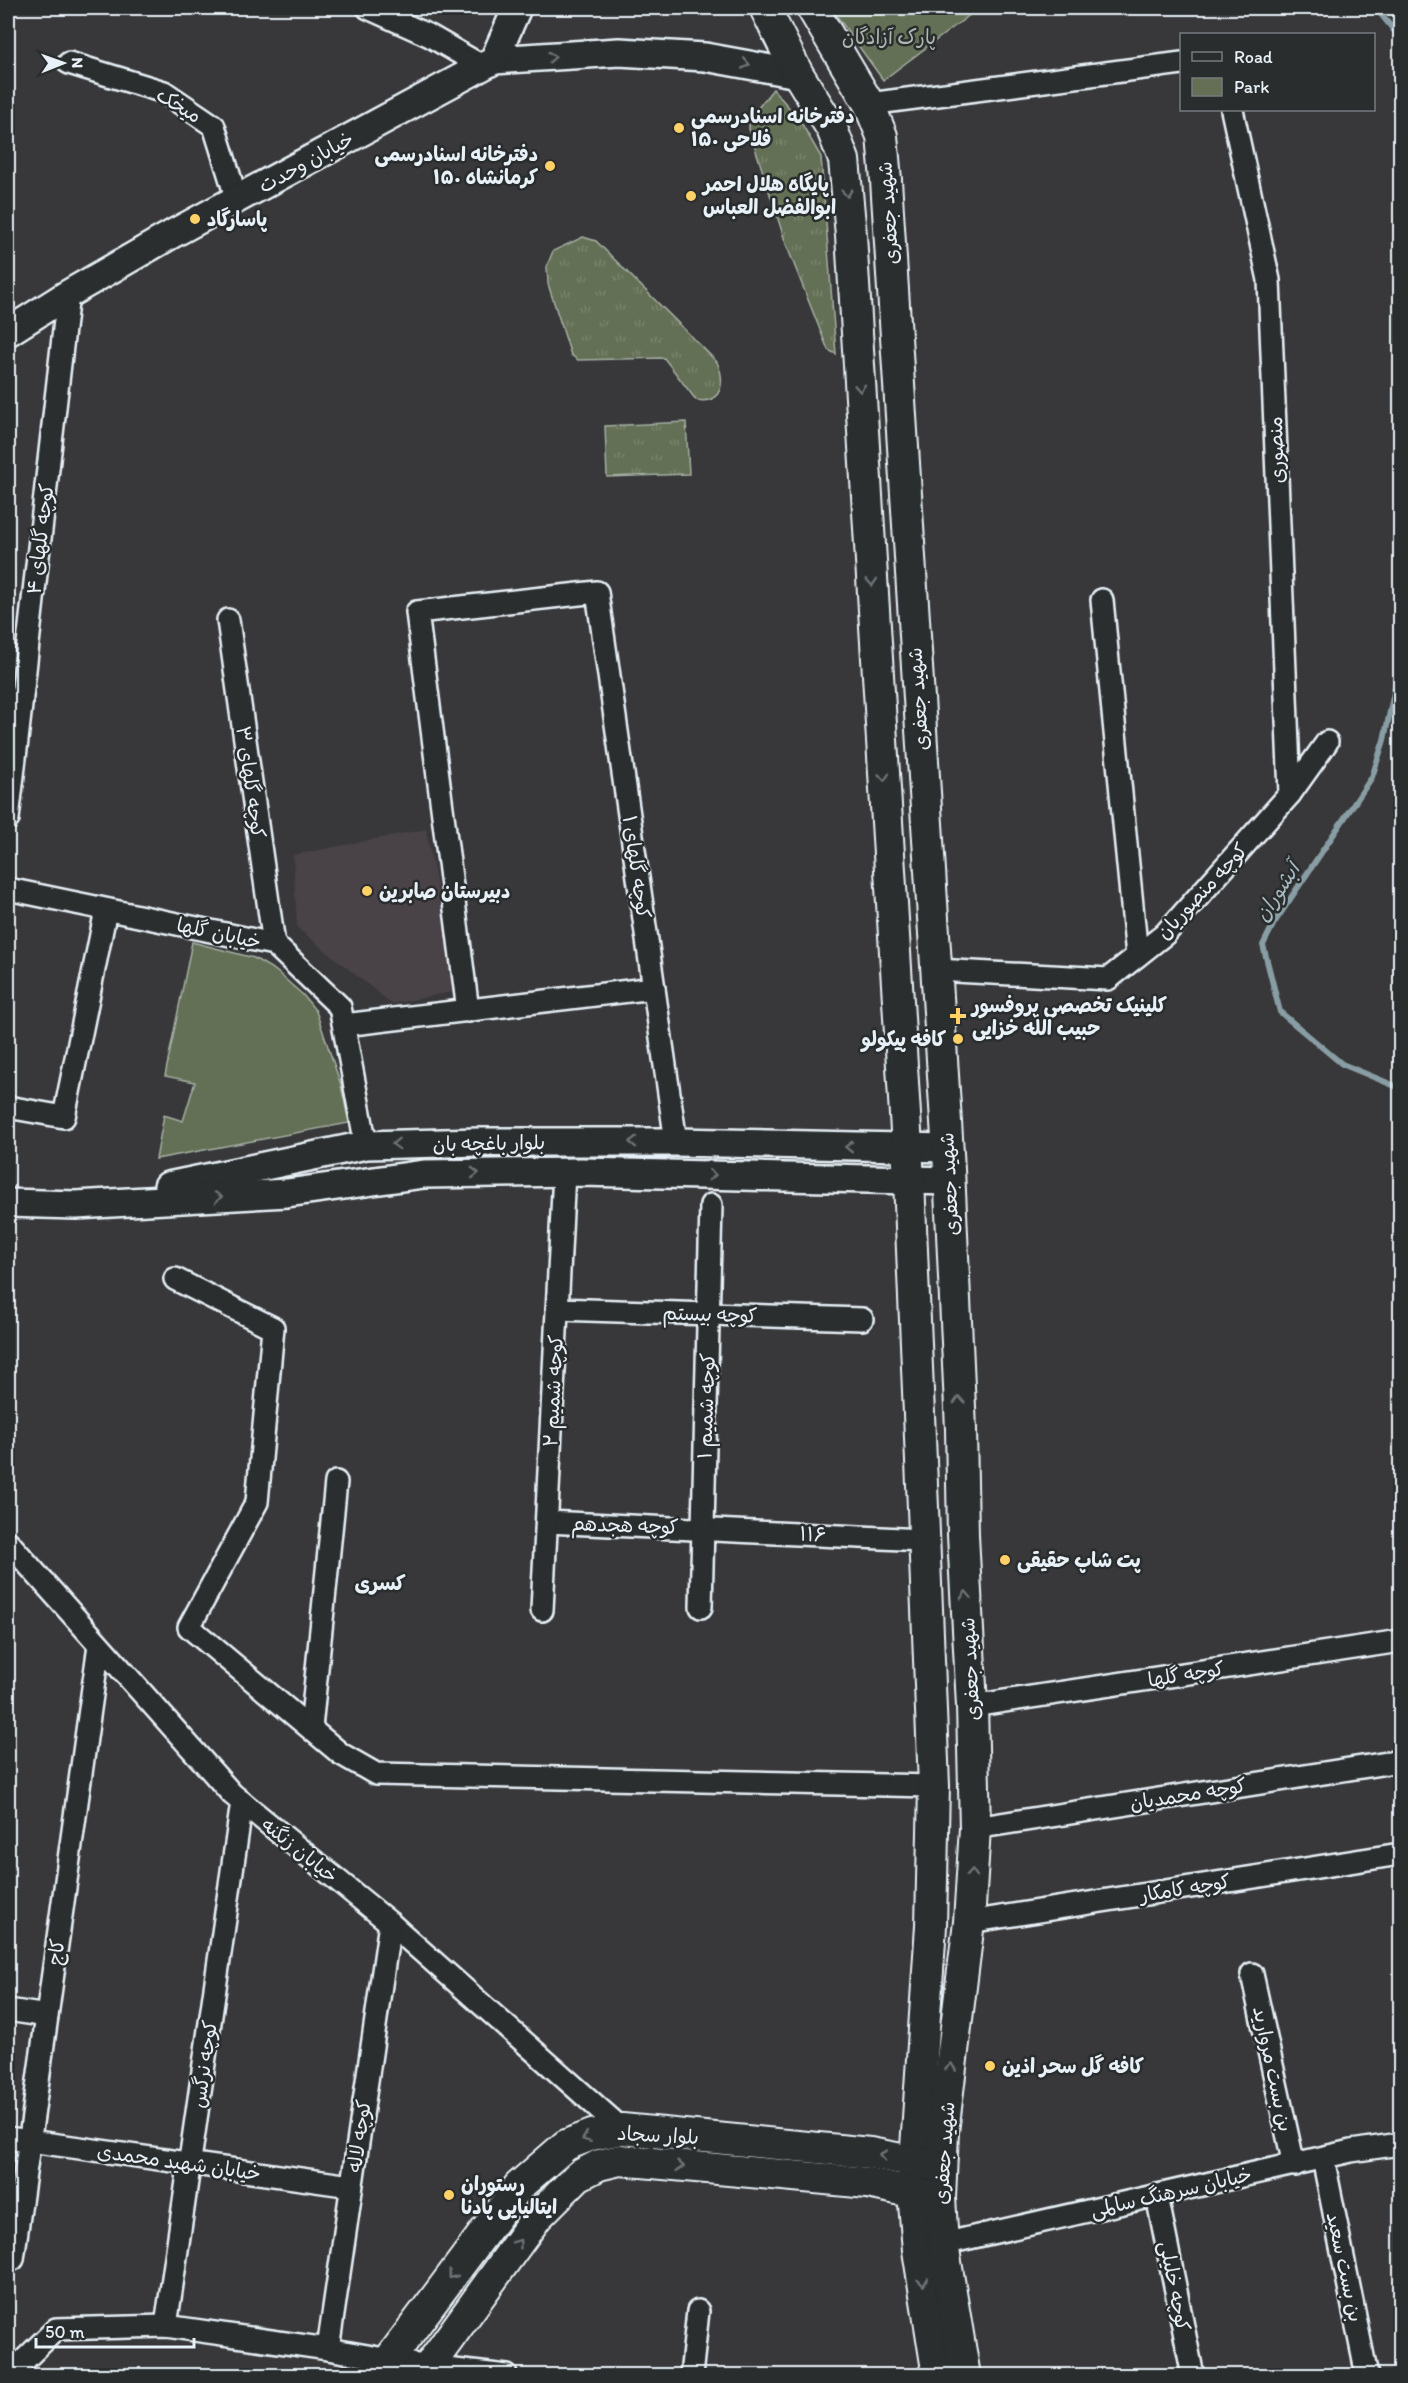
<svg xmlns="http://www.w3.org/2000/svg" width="1408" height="2383" viewBox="0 0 1408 2383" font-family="Itim,'Playpen Sans Arabic',sans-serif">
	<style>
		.built { fill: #484247 }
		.grass { fill: url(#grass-tufts); stroke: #a6b0a6; stroke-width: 1.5 }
		.park { fill: #646f55; stroke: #a6b0a6; stroke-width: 1.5 }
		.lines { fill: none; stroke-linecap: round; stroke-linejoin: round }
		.stream { stroke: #889ea4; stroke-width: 6 }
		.minor-casing { stroke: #e8f1f8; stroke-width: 26 }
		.tertiary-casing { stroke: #e8f1f8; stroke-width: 32 }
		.secondary-casing { stroke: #e8f1f8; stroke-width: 34 }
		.minor { stroke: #2a2d2e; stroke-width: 21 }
		.tertiary { stroke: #2a2d2e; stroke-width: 27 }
		.secondary { stroke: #2a2d2e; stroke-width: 30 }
		.oneway { stroke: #6c7275 }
		.poi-dot { fill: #ffd166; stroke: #2a2d2e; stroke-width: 2 }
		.labels { text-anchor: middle; stroke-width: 5; stroke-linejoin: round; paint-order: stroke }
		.park-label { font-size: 20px; fill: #adb6af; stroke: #2a2d2e }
		.street-label { font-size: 20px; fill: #e8f1f8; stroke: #2a2d2e }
		.poi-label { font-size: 20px; font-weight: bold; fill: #e8f1f8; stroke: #2a2d2e; text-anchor: start }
		.water-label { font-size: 21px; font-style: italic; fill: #a8b9c0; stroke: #2a2d2e }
		.neighbourhood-label { font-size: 21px; font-weight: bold; fill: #e8f1f8; stroke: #2a2d2e }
	</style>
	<defs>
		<pattern id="grass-tufts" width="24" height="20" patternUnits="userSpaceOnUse" patternTransform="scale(1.5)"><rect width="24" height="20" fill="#646f55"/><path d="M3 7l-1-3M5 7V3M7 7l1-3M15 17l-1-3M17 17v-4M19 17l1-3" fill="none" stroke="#7a846e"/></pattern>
	</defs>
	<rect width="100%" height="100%" fill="#383739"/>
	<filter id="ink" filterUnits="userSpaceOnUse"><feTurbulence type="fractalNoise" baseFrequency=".0167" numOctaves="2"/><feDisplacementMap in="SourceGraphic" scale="12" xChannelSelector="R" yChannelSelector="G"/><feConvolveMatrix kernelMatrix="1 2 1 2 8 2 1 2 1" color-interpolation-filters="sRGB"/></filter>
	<g filter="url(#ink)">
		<!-- built -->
		<polygon class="built" points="426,829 457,991 392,1004 297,928 293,855"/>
		<!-- grass -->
		<g class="grass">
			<polygon points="773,89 799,119 821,157 836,354 828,350 786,244 749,129 749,119"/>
			<path d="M583,237L596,241L717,362C726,382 722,405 696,400L664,358L578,360L571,355L548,284L547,266L553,251Z"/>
			<polygon points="686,422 689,474 607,477 605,426"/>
		</g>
		<!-- park -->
		<g class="park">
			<polygon points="831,8 979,8 883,80"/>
			<polygon points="192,942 254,958 276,971 303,995 316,1011 341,1085 349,1123 156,1159 164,1115 183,1121 195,1082 165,1076"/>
		</g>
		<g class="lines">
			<!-- stream -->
			<g class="stream">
				<polyline points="1376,8 1400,38"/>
				<polyline points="1400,663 1384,740 1372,777 1274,923 1263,945 1280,1012 1342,1064 1400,1088"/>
			</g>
			<defs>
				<g id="minor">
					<polyline points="368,8 430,36 482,66"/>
					<polyline points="69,63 164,92 214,126 237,200"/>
					<polyline points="869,104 1182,63"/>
					<polyline points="1232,110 1269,280 1290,794"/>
					<polyline points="1102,600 1137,956"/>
					<polyline points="228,620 274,944"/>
					<polyline points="8,819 68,294"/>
					<polyline points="8,889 274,944 340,1007 366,1145"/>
					<polyline points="935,970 1108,979 1165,934 1290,794 1327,742"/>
					<polyline points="468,1011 417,612 597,592 676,1142"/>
					<polyline points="344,1025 654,988"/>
					<polyline points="8,1107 64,1117 106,910"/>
					<polyline points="175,1279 273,1328 257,1502 189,1627 341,1754 376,1774 934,1786"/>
					<polyline points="557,1309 862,1319"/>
					<polyline points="547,1522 923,1540"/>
					<polyline points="8,1542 232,1794 390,1923 622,2129"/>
					<polyline points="701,1607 711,1205"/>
					<polyline points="542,1610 564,1172"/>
					<polyline points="972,1706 1400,1641"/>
					<polyline points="311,1728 336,1482"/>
					<polyline points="975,1828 1400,1761"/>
					<polyline points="969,1922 1400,1854"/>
					<polyline points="1252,1974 1294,2165"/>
					<polyline points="8,2010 47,2016"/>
					<polyline points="8,2138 351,2186"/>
					<polyline points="1323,2158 1367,2376"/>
					<polyline points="1157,2196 1193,2376"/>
					<polyline points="943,2244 1351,2151 1400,2144"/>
					<polyline points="13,2259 99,1645"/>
					<polyline points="166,2326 242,1802"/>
					<polyline points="328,2349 390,1923"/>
					<polyline points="8,2376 56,2329 166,2326 328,2349 429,2367 507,2376"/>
					<polyline points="691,2376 698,2311"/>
				</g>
				<g id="tertiary">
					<polyline points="494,60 619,52 705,57 798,74"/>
					<polyline points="8,332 68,294 174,233 494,60 517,8"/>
					<polyline points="168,1186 366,1145 480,1142 676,1142 947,1148"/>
					<polyline points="8,1203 76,1205 287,1193 424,1174 582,1172 950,1181"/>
				</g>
				<g id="secondary">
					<polyline points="765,8 798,74 832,129 844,160 851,235 909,1180 923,1508 934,1786 931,1926 913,2192 918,2250 938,2376"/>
					<polyline points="812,8 869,104 882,136 886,180 949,1169 961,1429 963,1535 972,1706 975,1828 969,1922 943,2132 940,2198 943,2244 965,2376"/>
					<polyline points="377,2376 519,2186 566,2145 592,2135 622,2129 870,2153 932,2165"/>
					<polyline points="422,2376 537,2217 578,2176 599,2165 620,2160 868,2183 931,2196"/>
				</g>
			</defs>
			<!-- minor casing -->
			<use href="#minor" class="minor-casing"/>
			<!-- tertiary casing -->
			<use href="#tertiary" class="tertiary-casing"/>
			<!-- secondary casing -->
			<use href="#secondary" class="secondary-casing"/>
			<!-- minor -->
			<use href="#minor" class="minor"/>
			<!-- tertiary -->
			<use href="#tertiary" class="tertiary"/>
			<!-- secondary -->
			<use href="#secondary" class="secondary"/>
		</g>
		<!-- one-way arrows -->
		<defs><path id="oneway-chevron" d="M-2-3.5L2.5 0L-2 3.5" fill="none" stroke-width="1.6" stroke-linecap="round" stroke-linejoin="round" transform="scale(1.5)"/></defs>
		<g class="oneway">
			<use href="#oneway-chevron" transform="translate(552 57) rotate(-4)"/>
			<use href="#oneway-chevron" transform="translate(746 64) rotate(11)"/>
			<use href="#oneway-chevron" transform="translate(847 193) rotate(85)"/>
			<use href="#oneway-chevron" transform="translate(860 388) rotate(86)"/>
			<use href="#oneway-chevron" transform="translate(872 582) rotate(86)"/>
			<use href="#oneway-chevron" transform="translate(884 777) rotate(86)"/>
			<use href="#oneway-chevron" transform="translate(633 1142) rotate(180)"/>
			<use href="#oneway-chevron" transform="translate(396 1144) rotate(178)"/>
			<use href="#oneway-chevron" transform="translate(849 1147) rotate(-179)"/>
			<use href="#oneway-chevron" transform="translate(475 1173) rotate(-1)"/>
			<use href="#oneway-chevron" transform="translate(712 1175) rotate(2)"/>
			<use href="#oneway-chevron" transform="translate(218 1197) rotate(-3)"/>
			<use href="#oneway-chevron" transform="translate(959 1400) rotate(-93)"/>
			<use href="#oneway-chevron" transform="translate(966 1595) rotate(-93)"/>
			<use href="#oneway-chevron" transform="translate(972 1873) rotate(-86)"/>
			<use href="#oneway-chevron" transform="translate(951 2067) rotate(-83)"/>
			<use href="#oneway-chevron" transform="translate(586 2138) rotate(159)"/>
			<use href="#oneway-chevron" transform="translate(883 2155) rotate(-170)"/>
			<use href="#oneway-chevron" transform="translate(680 2166) rotate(5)"/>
			<use href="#oneway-chevron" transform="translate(518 2243) rotate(-54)"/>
			<use href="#oneway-chevron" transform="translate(452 2275) rotate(127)"/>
			<use href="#oneway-chevron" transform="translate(923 2282) rotate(82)"/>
		</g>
	</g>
	<!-- markers -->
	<g class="poi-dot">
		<circle cx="679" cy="128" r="6"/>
		<circle cx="550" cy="166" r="6"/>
		<circle cx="691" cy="196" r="6"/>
		<circle cx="195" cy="219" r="6"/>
		<circle cx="367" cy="891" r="6"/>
		<path d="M955 1007h6v6h6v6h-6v6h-6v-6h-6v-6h6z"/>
		<circle cx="958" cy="1039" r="6"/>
		<circle cx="1005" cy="1560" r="6"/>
		<circle cx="990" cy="2066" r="6"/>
		<circle cx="449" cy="2195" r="6"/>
	</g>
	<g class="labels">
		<!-- park labels -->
		<g class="park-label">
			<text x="889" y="44">پارک آزادگان</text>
		</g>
		<!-- street labels -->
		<g class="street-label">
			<text transform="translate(179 105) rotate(31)" y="7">میخک</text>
			<text transform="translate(306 162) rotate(-29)" y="7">خیابان وحدت</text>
			<text transform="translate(888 213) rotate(-94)" y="7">شهید جعفری</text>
			<text transform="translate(1276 450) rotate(-92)" y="7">منصوری</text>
			<text transform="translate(40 539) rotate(-83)" y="7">کوچه گلهای ۴</text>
			<text transform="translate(918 699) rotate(-94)" y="7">شهید جعفری</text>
			<text transform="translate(251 782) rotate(82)" y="7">کوچه گلهای ۳</text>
			<text transform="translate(637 867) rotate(82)" y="7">کوچه گلهای ۱</text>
			<text transform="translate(1202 891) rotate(-47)" y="7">کوچه منصوریان</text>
			<text transform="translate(219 933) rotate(12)" y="7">خیابان گلها</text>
			<text transform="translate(489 1143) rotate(-1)" y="7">بلوار باغچه بان</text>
			<text transform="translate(949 1184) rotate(-93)" y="7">شهید جعفری</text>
			<text transform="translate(710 1314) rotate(2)" y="7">کوچه بیستم</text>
			<text transform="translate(553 1391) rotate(-87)" y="7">کوچه شمیم ۲</text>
			<text transform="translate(706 1406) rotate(-88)" y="7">کوچه شمیم ۱</text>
			<text transform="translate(625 1525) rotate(2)" y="7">کوچه هجدهم</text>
			<text transform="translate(813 1534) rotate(3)" y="7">۱۱۶</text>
			<text transform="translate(970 1669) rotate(-93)" y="7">شهید جعفری</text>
			<text transform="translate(1186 1674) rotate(-9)" y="7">کوچه گلها</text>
			<text transform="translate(1188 1794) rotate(-9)" y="7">کوچه محمدیان</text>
			<text transform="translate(300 1850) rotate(39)" y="7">خیابان زنگنه</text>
			<text transform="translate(1185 1888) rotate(-9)" y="7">کوچه کامکار</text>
			<text transform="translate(56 1952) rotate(-82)" y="7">کاج</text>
			<text transform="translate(204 2064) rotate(-82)" y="7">کوچه نرگس</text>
			<text transform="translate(1273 2069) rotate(78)" y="7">بن بست مروارید</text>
			<text transform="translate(658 2135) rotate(3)" y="7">بلوار سجاد</text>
			<text transform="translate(359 2136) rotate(-82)" y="7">کوچه لاله</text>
			<text transform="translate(944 2153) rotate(-86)" y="7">شهید جعفری</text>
			<text transform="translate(179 2162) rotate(8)" y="7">خیابان شهید محمدی</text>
			<text transform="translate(1171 2192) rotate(-13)" y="7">خیابان سرهنگ سالمی</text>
			<text transform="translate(1345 2267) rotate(78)" y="7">بن بست سعید</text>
			<text transform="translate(1175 2286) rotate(79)" y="7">کوچه خلیلی</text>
		</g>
		<!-- poi labels -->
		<g class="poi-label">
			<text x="691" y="123">دفترخانه اسنادرسمی<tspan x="691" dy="23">۱۵۰ فلاحی</tspan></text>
			<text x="538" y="161" text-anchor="end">دفترخانه اسنادرسمی<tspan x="538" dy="23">۱۵۰ کرمانشاه</tspan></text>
			<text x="703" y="191">پایگاه هلال احمر<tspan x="703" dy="23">ابوالفضل العباس</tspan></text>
			<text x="207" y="226">پاسارگاد</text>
			<text x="379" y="898">دبیرستان صابرین</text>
			<text x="972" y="1012">کلینیک تخصصی پروفسور<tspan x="972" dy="23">حبیب الله خزایی</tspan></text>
			<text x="946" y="1046" text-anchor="end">کافه پیکولو</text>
			<text x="1017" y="1567">پت شاپ حقیقی</text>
			<text x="1002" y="2073">کافه گل سحر اذین</text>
			<text x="461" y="2191">رستوران<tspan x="461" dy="23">ایتالیایی پادنا</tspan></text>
		</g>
		<!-- water labels -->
		<g class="water-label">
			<text transform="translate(1277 892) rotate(-57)" y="7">آبشوران</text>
		</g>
		<!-- neighbourhood labels -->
		<g class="neighbourhood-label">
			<text x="380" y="1590">کسری</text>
		</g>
	</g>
	<!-- margin -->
	<rect width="1408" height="2383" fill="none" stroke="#2a2d2e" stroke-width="30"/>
	<rect x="15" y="15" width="1378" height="2353" fill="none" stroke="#e8f1f8" stroke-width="2" filter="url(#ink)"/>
	<!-- legend -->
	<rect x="1180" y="33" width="195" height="78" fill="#2a2d2e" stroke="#767b7f" stroke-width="1.5"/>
	<rect x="1192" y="52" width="30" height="9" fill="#2a2d2e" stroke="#767b7f" stroke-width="1.5"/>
	<text x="1234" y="63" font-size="18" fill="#e8f1f8">Road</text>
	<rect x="1192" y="78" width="30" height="18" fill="#646f55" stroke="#767b7f" stroke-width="1.5"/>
	<text x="1234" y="93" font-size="18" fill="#e8f1f8">Park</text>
	<!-- north arrow -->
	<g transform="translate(63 63) rotate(89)" stroke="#2a2d2e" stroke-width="4.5" paint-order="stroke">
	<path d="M0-4.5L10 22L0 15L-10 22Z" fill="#e8f1f8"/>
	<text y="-9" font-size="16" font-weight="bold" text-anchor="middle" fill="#e8f1f8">N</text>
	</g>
	<!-- scale -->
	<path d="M36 2338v9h158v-9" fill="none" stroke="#e8f1f8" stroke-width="3"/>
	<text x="45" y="2338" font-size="18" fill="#e8f1f8" stroke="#2a2d2e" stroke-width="4.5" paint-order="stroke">50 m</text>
</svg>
